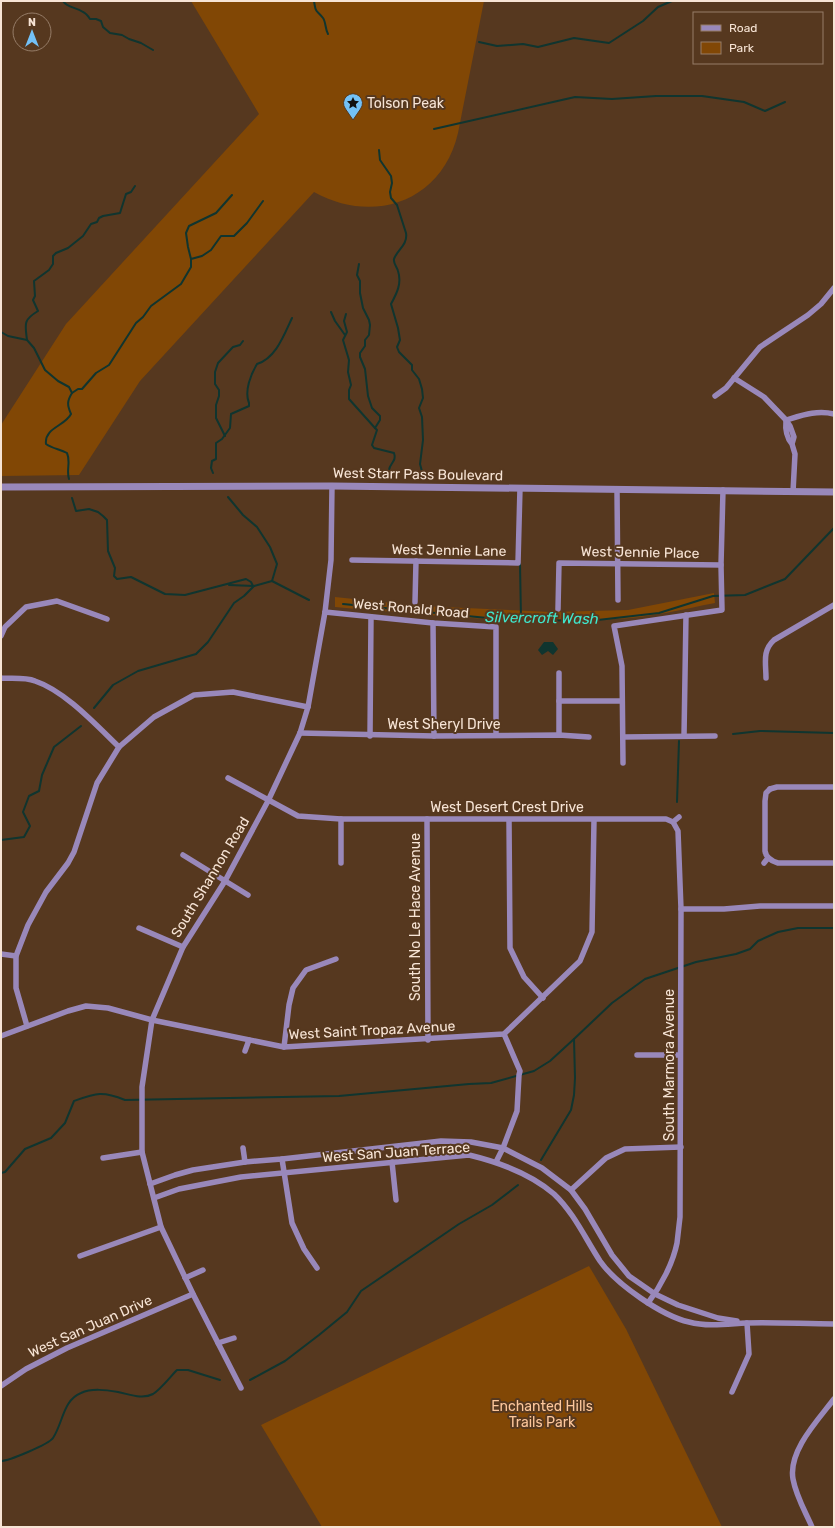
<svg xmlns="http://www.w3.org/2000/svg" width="835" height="1528" viewBox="0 0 835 1528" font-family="Rubik,sans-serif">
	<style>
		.green { fill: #814705 }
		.water { fill: #10352f }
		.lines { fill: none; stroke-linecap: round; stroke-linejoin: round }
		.stream { stroke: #10352f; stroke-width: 2 }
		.minor { stroke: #9988ba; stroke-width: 5.5 }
		.tertiary { stroke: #9988ba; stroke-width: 7 }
		.labels { text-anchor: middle; stroke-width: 4; stroke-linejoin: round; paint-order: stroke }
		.poi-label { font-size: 14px; fill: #f7e4d5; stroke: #56381f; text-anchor: start }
		.street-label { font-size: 14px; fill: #f7e4d5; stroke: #56381f }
		.park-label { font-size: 14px; fill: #fdc79c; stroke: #56381f }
		.water-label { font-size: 15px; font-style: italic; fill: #3fe7cd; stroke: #56381f }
	</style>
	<rect width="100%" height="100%" fill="#56381f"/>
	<!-- green -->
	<g class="green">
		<path d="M191,1H484L458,133C442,202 373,225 314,192L140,381L79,475L1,476V425L66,324L259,114Z"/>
		<path d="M714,593L715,603C684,609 647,618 616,619C521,625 429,615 335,607V597L421,606L551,612L628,610Z"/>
		<polygon points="589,1266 626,1329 722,1527 322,1527 261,1425"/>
	</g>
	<!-- water -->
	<polygon class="water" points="544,642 553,642 558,649 553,655 548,651 542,655 538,650"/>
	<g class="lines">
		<!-- stream -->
		<g class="stream">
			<path d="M63,1C67,8 76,7 83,12C86,13 88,16 90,19H96L101,21L103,27L110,33L122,35L129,39L141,43L153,50"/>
			<path d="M314,1C316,14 316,9 323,18C326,22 325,29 328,34"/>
			<polyline points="479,42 497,46 523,44 538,47 574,38 609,43 643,21 658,7 672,1"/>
			<polyline points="434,129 575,97 612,99 656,96 702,96 744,102 765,111 785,102"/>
			<path d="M379,150L380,160L391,176L392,183L390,192L391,198L397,205L406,233C408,245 397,250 394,259C393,263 397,267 398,271C402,283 397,293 391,304L398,328L400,340L397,347L399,352L412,365V370L419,379L422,389L423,398L419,408L422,417L423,440L420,464L423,475"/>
			<polyline points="191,259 188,247 186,233 189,226 216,213 232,195"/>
			<path d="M359,264L357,275L360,281V293L363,308L369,320L370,325L369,335L365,340V346L360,353V357L365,369L368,396L372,408L380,416V420L375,428L377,430L372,445L374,448L394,453C397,461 390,463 389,470L393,474"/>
			<polyline points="331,312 335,321 345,335"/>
			<polyline points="346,314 344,321 347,332 343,340 349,360 348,372 351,385 349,390 349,399 375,428"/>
			<path d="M1,332L8,336L27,340L34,348L45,370L58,381L69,387L72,393C67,401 67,405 71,414C65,426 44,428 46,444C53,449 60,449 67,453C71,462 66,470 69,479"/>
			<path d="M27,340C25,324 23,320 38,311L33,300L35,296L34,281L49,270L53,264V256L56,253L68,248L83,236L91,224L97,222L99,218L103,216L120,213L126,194L131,192L135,186"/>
			<polyline points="72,393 78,389 82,389 96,373 109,365 136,323 143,317 151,306 181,284 191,267 191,259 202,256 211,250 221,236 234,236 247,223 263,201"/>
			<polyline points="225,436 216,418 216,405 219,396 219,390 215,384 215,372 218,363 233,347 240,345 243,341"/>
			<path d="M213,473L211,468L212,461L216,459V443L222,439L230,428L231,414L249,406V403C244,391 251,374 257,364C276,358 284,335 292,318"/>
			<polyline points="228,497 243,515 257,527 270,547 277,564 272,581"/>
			<polyline points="72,498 76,511 89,509 98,512 103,516 107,520 108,551 115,568 114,576 117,579 131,577 165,594 185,595 246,579 251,582 253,586"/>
			<polyline points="520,564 521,619"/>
			<polyline points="229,585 254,586"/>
			<polyline points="343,604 498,619 589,621 659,613 713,596 745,595 785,579 834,528"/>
			<polyline points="94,708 113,685 138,671 196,654 208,642 234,603 244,596 254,586 272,581 309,600"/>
			<polyline points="733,734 760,731 834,733"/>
			<polyline points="677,802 679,741"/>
			<polyline points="1,840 24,837 30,826 23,812 29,796 39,791 42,775 54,747 81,726"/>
			<polyline points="541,1160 571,1110 574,1095 575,1078 574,1039 612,1003 645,979 696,962 736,954 750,949 758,941 778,932 798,928 834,928"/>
			<path d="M1,1173L5,1172L25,1149L51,1138L65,1123L74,1101C97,1093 102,1091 125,1100L339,1096L469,1084L491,1083L534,1071L550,1061L574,1039"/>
			<polyline points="250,1380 285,1361 319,1335 347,1312 361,1291 459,1224 492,1205 518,1185"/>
			<path d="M1,1461C9,1461 49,1444 53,1438C63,1423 63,1400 81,1393C92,1388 106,1390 118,1392C129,1394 142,1400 153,1394C161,1389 170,1377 177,1370H188L220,1380"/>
		</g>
		<!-- minor -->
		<g class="minor">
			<path d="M734,378L764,397L786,420C803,415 817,410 834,414"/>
			<polyline points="715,396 726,388 760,347 808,315 821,304 834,288"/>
			<path d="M792,444C786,437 785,430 786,420L790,426L794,437L792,444L795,454L793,492"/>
			<polyline points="617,490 618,600"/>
			<polyline points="352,560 518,563 520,488"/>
			<polyline points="415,602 416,561"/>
			<polyline points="558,609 559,563 721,565"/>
			<polyline points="325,612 433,623 496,627 496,735"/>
			<polyline points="433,623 434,736"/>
			<polyline points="1,636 5,627 26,607 57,601 107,619"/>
			<path d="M1,678C11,679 25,677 35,681C65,691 96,725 119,747"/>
			<path d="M766,678C766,663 762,651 774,640L834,605"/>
			<polyline points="559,701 621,701"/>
			<polyline points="300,733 434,736 559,735 589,737"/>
			<polyline points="559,735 559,673"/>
			<polyline points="370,736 371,617"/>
			<polyline points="684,736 686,615"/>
			<polyline points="623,737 715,736"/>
			<polyline points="623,763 622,666 614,626 722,610 721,565 723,490"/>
			<path d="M228,778L298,816L341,819H666L673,822L678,831L681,909L680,1217C679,1226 678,1234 677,1243C673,1263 661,1286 648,1303"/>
			<path d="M770,789L766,793L765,801V851C766,858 771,861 778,863H834"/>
			<polyline points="770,789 777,787 834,787"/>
			<polyline points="427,819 428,1040"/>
			<polyline points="509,820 510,948 524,977 543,998"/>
			<polyline points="673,822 679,817"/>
			<polyline points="183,855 248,895"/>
			<polyline points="341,863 341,819"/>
			<polyline points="764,863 768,858"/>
			<polyline points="681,909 724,909 760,906 834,906"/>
			<polyline points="139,928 183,947"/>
			<polyline points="1,954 16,956"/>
			<polyline points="27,1026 16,988 16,956 28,925 46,892 68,863 74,852 97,783 119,747 154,717 194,695 233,692 308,707"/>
			<polyline points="1,1036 68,1011 86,1006 108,1008 152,1020 284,1047 504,1034 580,961 592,932 594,820"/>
			<polyline points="284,1047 289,1005 293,988 306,970 336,959"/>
			<polyline points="245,1051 249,1040"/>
			<polyline points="637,1055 680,1055"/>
			<polyline points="243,1148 245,1162"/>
			<polyline points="103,1158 142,1152"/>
			<polyline points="282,1159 292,1223 304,1249 317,1268"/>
			<polyline points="392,1162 396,1200"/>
			<polyline points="496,1162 503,1148 517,1111 519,1075 520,1071 504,1034"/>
			<polyline points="150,1184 175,1175 193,1170 245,1162 282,1159 441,1141 471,1142 503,1148 542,1168 571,1190 585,1209 612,1255 629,1276 655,1294 678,1305 718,1318 737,1321"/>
			<polyline points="571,1190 606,1158 625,1149 681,1147"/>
			<path d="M154,1198L179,1189L241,1177L469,1155C498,1162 531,1174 554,1194C574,1213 585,1238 600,1261C616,1284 662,1316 689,1322C708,1327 727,1324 746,1323C775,1322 805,1324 834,1324"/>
			<polyline points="80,1256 161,1227"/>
			<polyline points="185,1278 203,1270"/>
			<polyline points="218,1343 234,1338"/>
			<polyline points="1,1386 26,1369 67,1348 193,1294"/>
			<polyline points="241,1388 193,1294 161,1227 142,1152 142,1087 152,1020 183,947 225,881 268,801 300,733 308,707 325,612 331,560 332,486"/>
			<polyline points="732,1392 749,1354 747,1323"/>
			<path d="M812,1527C805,1511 796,1496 793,1479C788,1451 818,1420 834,1399"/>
		</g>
		<!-- tertiary -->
		<polyline class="tertiary" points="1,487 332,486 834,492"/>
	</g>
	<!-- icons -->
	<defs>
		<symbol id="sight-pin" viewBox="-11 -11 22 30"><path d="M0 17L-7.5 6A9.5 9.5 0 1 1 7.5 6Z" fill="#73c1f6" stroke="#56381f"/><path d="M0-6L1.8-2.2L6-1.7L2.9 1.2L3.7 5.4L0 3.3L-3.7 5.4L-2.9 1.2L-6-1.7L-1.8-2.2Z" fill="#111"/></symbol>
	</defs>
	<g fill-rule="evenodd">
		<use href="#sight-pin" x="342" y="92" width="22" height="30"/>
	</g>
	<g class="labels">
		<!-- poi labels -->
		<g class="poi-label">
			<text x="367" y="108">Tolson Peak</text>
		</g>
		<!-- street labels -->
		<g class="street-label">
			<text transform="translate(418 474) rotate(1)" y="5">West Starr Pass Boulevard</text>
			<text transform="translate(449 550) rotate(1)" y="5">West Jennie Lane</text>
			<text transform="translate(640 552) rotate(1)" y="5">West Jennie Place</text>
			<text transform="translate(411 608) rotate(5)" y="5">West Ronald Road</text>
			<text x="444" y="729">West Sheryl Drive</text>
			<text x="507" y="812">West Desert Crest Drive</text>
			<text transform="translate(210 877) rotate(-59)" y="5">South Shannon Road</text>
			<text transform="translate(415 917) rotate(-90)" y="5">South No Le Hace Avenue</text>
			<text transform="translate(372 1030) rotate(-3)" y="5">West Saint Tropaz Avenue</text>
			<text transform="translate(669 1065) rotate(-90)" y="5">South Marmora Avenue</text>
			<text transform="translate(396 1152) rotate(-4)" y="5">West San Juan Terrace</text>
			<text transform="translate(90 1326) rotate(-24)" y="5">West San Juan Drive</text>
		</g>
		<!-- park labels -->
		<g class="park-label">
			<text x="542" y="1411">Enchanted Hills<tspan x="542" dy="16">Trails Park</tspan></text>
		</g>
		<!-- water labels -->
		<g class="water-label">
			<text transform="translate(542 618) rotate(1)" y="5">Silvercroft Wash</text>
		</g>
	</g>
	<!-- border -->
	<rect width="835" height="1528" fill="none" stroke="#f7e4d5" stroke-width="4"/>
	<!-- legend -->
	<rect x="693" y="12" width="130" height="52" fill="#56381f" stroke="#967d68"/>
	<rect x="701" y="25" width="20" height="6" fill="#9988ba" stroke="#967d68"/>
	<text x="729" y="32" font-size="12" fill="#f7e4d5">Road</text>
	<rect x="701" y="42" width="20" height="12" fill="#814705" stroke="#967d68"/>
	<text x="729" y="52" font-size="12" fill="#f7e4d5">Park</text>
	<!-- north arrow -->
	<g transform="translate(32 32)"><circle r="19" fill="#56381f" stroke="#967d68"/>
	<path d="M0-3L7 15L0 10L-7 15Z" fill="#73c1f6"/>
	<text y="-6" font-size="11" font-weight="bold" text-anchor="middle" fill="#f7e4d5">N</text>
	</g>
</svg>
